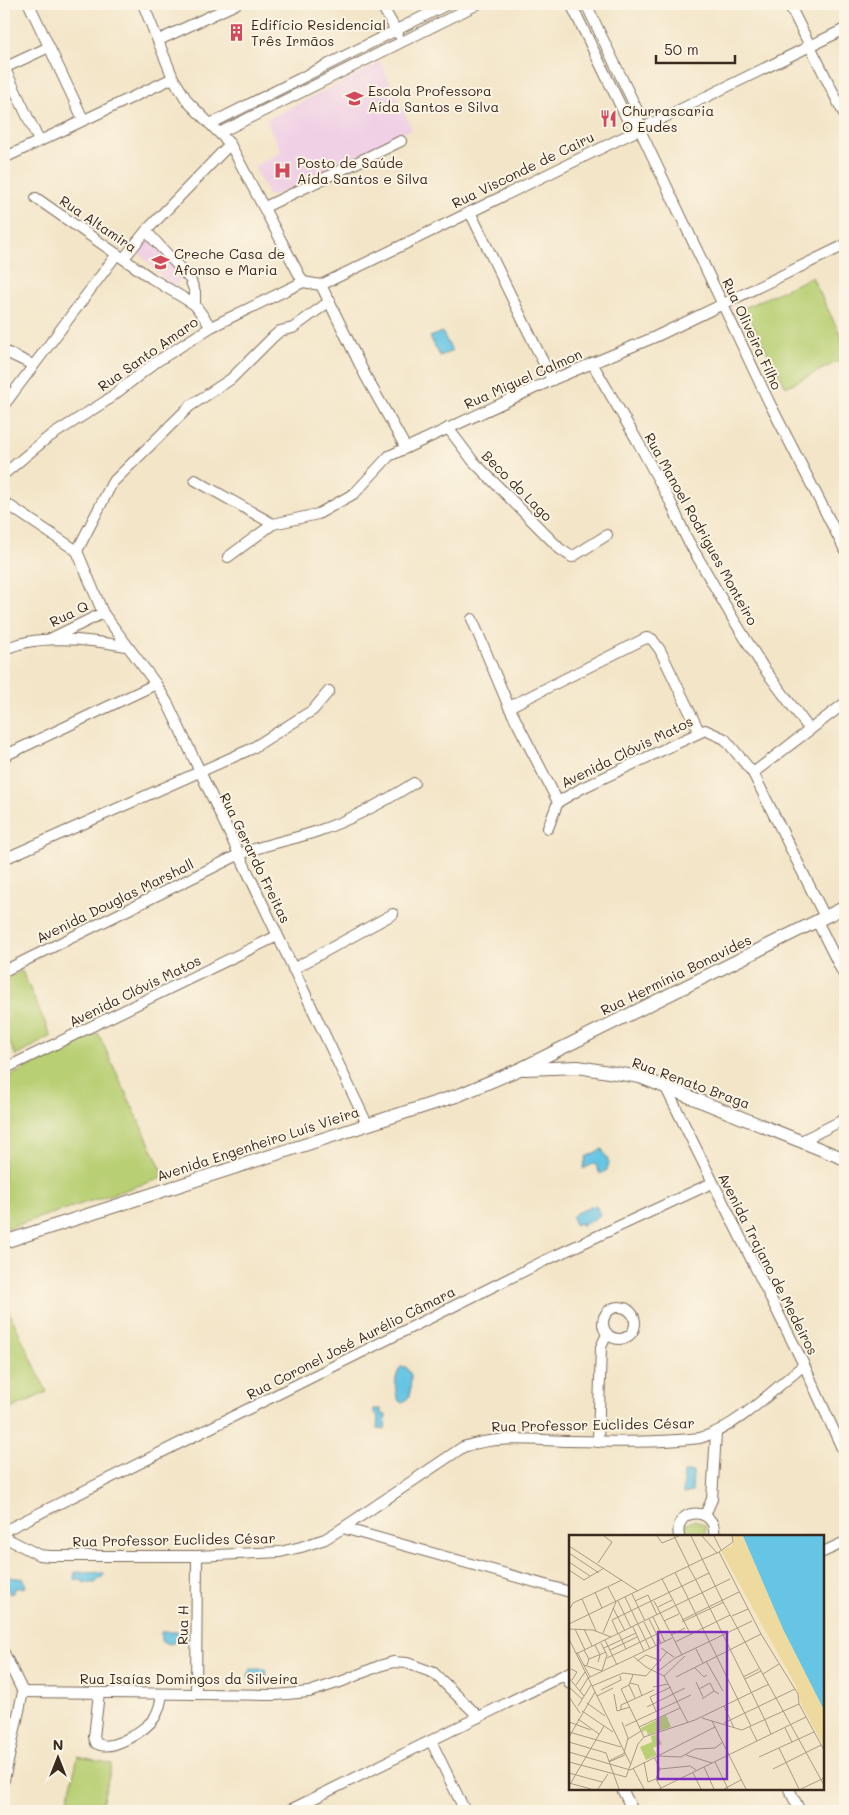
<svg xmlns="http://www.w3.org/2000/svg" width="849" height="1815" viewBox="0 0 849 1815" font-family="Mali,sans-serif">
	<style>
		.built { fill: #f0d0e5 }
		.green { fill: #b8cf73; stroke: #7a7c48 }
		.water { fill: #66c4e4; stroke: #507781 }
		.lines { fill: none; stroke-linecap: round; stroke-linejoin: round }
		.minor-casing { stroke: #7b6b5a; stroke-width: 12 }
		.major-casing { stroke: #7b6b5a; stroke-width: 14 }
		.minor { stroke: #fff; stroke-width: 10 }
		.major { stroke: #fff; stroke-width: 12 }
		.labels { text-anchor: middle; stroke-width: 4; stroke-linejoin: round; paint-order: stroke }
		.poi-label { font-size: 14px; fill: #3b2a1e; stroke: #fcf5e5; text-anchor: start }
		.street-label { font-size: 14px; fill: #3b2a1e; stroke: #fcf5e5 }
		.inset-road { fill: none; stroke: #a99a84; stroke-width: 1 }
		.view { fill: #7b2cbf; fill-opacity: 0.15; stroke: #7b2cbf; stroke-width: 2.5 }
		.inset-edge { fill: none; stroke: #3b2a1e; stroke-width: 2.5 }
	</style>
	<rect width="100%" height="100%" fill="#fcf5e5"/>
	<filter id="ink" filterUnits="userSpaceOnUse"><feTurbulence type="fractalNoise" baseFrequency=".02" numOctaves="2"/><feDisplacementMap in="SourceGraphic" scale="10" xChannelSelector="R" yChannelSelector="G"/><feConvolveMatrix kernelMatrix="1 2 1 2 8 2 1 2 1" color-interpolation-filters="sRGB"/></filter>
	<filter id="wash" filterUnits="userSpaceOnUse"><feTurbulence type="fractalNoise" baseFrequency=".0096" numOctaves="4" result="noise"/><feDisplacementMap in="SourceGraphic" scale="20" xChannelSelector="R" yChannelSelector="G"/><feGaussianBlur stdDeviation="1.12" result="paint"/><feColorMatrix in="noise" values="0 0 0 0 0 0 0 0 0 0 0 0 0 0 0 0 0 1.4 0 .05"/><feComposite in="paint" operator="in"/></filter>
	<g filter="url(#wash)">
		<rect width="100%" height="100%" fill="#f3e5c8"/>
		<!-- built -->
		<g class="built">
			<polygon points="381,62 412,129 273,196 268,195 254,166 282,152 266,120"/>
			<polygon points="146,235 185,275 173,288 134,248"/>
		</g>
		<!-- green -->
		<g class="green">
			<polygon points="812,277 845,344 845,358 786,387 744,308"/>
			<polygon points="22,971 51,1036 16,1056 4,1031 4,980"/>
			<polygon points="98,1033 165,1177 4,1229 4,1079"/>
			<polygon points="4,1301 47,1392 4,1412"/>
			<polygon points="695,1520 705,1525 706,1536 685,1536 685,1525"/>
			<polygon points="78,1756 112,1764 100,1811 65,1811"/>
		</g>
		<!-- water -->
		<g class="water">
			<polygon points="442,332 452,351 440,356 430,337"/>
			<polygon points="602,1149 609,1162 607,1170 600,1174 595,1163 583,1169 586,1157"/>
			<polygon points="596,1205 600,1215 582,1226 580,1223 575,1225 572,1217 576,1213"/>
			<path d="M401,1367H406L411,1375L410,1396L402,1403L399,1401C394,1391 394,1376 401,1367Z"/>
			<polygon points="374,1409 381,1409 381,1414 386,1415 385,1429 377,1428 378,1417 374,1413"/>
			<polygon points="684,1472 693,1472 692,1492 683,1494"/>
			<polygon points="75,1572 104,1573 104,1575 95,1583 84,1583 82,1580 75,1580"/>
			<polygon points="10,1577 24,1579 26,1587 15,1588 14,1592 10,1594 4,1583"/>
			<polygon points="161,1632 179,1632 178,1642 169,1644 161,1641"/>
			<polygon points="250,1669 265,1669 267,1677 264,1680 250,1679 248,1677"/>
		</g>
	</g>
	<g filter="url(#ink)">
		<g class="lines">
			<defs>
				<g id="minor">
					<polyline points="29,4 83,119"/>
					<polyline points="143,4 173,78 188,102 230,144 303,282"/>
					<polyline points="381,4 398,34"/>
					<polyline points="571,4 627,119 639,128"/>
					<polyline points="586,4 638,112 639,128 769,402 845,550"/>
					<polyline points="789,4 845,116"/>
					<polyline points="159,40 236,4"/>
					<polyline points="4,67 39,141"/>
					<polyline points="4,68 49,47"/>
					<polyline points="210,124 448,4"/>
					<polyline points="221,132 478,4"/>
					<polyline points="4,158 173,78"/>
					<polyline points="36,198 151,278 195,305"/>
					<polyline points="265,207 401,141"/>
					<polyline points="470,212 552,380"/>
					<polyline points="146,231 190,279 195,292 195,305 211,327"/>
					<polyline points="124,258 146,231 230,144"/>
					<polyline points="321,285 845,29"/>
					<polyline points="321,285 365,375 406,448"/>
					<polyline points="4,351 33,365"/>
					<polyline points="592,363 638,442 671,503 686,537 732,617 763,667 810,730"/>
					<polyline points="4,405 117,254"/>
					<polyline points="448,428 473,461 560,549 572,557 607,535"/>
					<polyline points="4,474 46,439 106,401 156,362 211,327 303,282 321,285"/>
					<polyline points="195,480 273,524"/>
					<polyline points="4,502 77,551 103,613 156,684 168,704 367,1124"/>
					<polyline points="77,551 112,483 190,406 231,379 273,337 280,331 293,328 330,301"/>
					<polyline points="228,557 273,524 318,514 355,493 389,456 552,380 655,337 845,245"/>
					<polyline points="472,619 509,707 558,802"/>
					<polyline points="50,639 103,613"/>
					<path d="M4,650C36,633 90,640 126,646"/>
					<polyline points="509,707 646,638 652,639 660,650 699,731"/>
					<polyline points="4,756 156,684"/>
					<polyline points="753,773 845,703"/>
					<polyline points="548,828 558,802 582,788 705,730 725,739 753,773 825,917"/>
					<polyline points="4,859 251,749 313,710 329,691"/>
					<polyline points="817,921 845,977"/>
					<polyline points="293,969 393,914"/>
					<path d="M4,971L238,855C264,844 292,840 318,831C353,819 384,802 414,783"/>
					<polyline points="4,1069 277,936"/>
					<polyline points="665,1086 804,1365 845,1455"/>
					<polyline points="801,1141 845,1119"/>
					<circle cx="619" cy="1323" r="16"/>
					<polyline points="598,1442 601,1347 607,1334"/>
					<polyline points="705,1515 712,1499 716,1433"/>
					<polyline points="343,1528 570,1592"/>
					<polyline points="4,1531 544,1261 712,1183"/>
					<path d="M679,1536C673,1506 718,1506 714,1536"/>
					<path d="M4,1537L39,1555L50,1556H197L280,1552L301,1547L325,1539L343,1528L463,1447C497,1435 533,1440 569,1441C612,1442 657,1443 700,1438C736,1428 774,1389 804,1365"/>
					<polyline points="823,1552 845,1542"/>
					<polyline points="4,1653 23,1692 4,1780"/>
					<polyline points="566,1675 570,1684"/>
					<polyline points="23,1692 276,1695 309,1692 343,1681 379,1666 393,1662 407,1663 434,1673 479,1717"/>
					<path d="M99,1693L94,1737L96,1743C111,1753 146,1730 155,1717C159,1710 161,1702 162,1694"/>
					<polyline points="196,1694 197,1556"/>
					<polyline points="431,1741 465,1811"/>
					<polyline points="622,1789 633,1811"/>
					<polyline points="789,1789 800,1811"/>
					<polyline points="288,1811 570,1672"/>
				</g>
				<g id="major">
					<polyline points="525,1069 578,1067 640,1077 845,1159"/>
					<polyline points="4,1242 459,1095 520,1069 845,907"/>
				</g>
			</defs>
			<!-- minor casing -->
			<use href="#minor" class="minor-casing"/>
			<!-- major casing -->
			<use href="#major" class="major-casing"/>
			<!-- minor -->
			<use href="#minor" class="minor"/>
			<!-- major -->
			<use href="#major" class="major"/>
		</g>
	</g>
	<!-- icons -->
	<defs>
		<symbol id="building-bare" viewBox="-9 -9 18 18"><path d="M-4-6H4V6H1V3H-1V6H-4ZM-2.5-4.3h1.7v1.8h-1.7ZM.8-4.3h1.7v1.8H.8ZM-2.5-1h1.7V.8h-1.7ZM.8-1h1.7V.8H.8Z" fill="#d1495b" stroke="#fcf5e5" stroke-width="2.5" paint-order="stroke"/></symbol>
		<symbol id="school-bare" viewBox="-9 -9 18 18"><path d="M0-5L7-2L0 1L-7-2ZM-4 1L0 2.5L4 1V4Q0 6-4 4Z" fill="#d1495b" stroke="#fcf5e5" stroke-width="2.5" paint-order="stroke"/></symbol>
		<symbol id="restaurant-bare" viewBox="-9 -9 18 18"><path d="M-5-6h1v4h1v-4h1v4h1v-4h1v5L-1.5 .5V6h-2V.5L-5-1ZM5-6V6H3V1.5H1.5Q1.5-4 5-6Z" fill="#d1495b" stroke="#fcf5e5" stroke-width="2.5" paint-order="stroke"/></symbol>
		<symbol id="hospital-bare" viewBox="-9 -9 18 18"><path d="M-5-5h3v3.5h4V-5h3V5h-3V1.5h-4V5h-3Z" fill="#d1495b" stroke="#fcf5e5" stroke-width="2.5" paint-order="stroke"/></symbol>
	</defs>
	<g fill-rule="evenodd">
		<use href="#building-bare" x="224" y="20" width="25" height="25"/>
		<use href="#school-bare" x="342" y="86" width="25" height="25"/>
		<use href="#restaurant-bare" x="596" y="106" width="25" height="25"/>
		<use href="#hospital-bare" x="270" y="158" width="25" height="25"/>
		<use href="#school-bare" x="148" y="250" width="25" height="25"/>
	</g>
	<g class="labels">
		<!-- poi labels -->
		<g class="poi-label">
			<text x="251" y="30">Edifício Residencial<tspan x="251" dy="16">Três Irmãos</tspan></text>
			<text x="368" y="96">Escola Professora<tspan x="368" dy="16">Aída Santos e Silva</tspan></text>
			<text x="622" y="116">Churrascaria<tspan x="622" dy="16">O Eudes</tspan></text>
			<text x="297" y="168">Posto de Saúde<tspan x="297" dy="16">Aída Santos e Silva</tspan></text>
			<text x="174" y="259">Creche Casa de<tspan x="174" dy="16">Afonso e Maria</tspan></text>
		</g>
		<!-- street labels -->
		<g class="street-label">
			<text transform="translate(523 170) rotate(-26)" y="5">Rua Visconde de Cairu</text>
			<text transform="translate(98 224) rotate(34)" y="5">Rua Altamira</text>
			<text transform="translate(752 334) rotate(65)" y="5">Rua Oliveira Filho</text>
			<text transform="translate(148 354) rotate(-35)" y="5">Rua Santo Amaro</text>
			<text transform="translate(523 379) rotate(-24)" y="5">Rua Miguel Calmon</text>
			<text transform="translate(517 486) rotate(45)" y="5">Beco do Lago</text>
			<text transform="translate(701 529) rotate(61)" y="5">Rua Manoel Rodrigues Monteiro</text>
			<text transform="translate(69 614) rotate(-26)" y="5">Rua Q</text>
			<text transform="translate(627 752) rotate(-26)" y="5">Avenida Clóvis Matos</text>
			<text transform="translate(255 858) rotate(64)" y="5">Rua Gerardo Freitas</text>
			<text transform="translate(115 901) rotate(-26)" y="5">Avenida Douglas Marshall</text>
			<text transform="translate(676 975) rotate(-26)" y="5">Rua Hermínia Bonavides</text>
			<text transform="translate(135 991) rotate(-26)" y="5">Avenida Clóvis Matos</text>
			<text transform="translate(691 1083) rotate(20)" y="5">Rua Renato Braga</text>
			<text transform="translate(258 1144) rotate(-18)" y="5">Avenida Engenheiro Luís Vieira</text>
			<text transform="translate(768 1264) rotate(63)" y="5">Avenida Trajano de Medeiros</text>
			<text transform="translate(351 1343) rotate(-27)" y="5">Rua Coronel José Aurélio Câmara</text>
			<text transform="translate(593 1425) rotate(-1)" y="5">Rua Professor Euclides César</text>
			<text transform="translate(174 1540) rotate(-1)" y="5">Rua Professor Euclides César</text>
			<text transform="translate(183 1625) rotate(-89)" y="5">Rua H</text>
			<text x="189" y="1684">Rua Isaías Domingos da Silveira</text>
		</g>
	</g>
	<!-- overview -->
	<g transform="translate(569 1535)">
		<rect width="255" height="255" fill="#f3e5c8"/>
		<path d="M97,180L102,192L79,200L77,195L73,197L72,193ZM88,199L93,209L84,213L88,220L77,225L71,212L83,207L82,201Z" fill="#b8cf73"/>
		<path d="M164,1H174L214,94L255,175V212L232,169L227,151L152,16L164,10Z" fill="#eeda9e"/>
		<path d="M174,1H255V175L214,94Z" fill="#66c4e4"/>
		<path class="inset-road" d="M88,1L93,8L110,1M105,1L120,31M122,1L154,67L255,250M133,1L148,18M145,1L152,15M0,11L69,56M150,17L164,7L163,1M0,18L30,38M134,24L150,17L192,99L229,159L230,169L255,215M0,27L21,41M29,28L43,7L35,1M119,31L127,45M0,35L15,45L35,33M106,37L113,52M93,44L122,100M127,45L196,185M113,51L182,191M26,57L33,73M63,59L76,86M56,62L81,114M13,64L27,96M49,66L62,93M66,66L79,60L88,80M85,66L113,120M89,72L103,65M44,73L56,96M0,75L4,68L53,45M163,81L179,74M84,82L96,107M80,84L92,108M113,85L170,57M95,86L110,79M75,87L87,111M113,87L155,67M0,89L134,24M64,92L75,116M0,94L24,95L42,102M6,94L16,115M15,94L23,111M34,98L47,67L39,52M49,99L43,85L140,38M50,99L57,114M102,100L116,93M0,104L62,230M36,105L48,130M106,107L161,80M32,108L38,120L33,136M26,110L31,120L29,127M35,113L67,98M92,113L105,122M127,114L134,128M15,115L20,124L18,130M41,115L68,102M8,117L21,142M7,119L161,44M65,122L77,132M38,123L88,99M20,124L37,117M68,126L77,120L92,126M137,126L154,156M15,130L33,136M77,132L95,141L119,188M125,132L135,142L138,140M2,134L8,137L3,145M88,137L106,123L183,86M194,139L210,129M64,140L60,150L66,163M95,141L116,121M107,142L192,99M174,142L190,134M0,143L15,161M19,143L103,103M176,144L192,136M127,147L134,162M61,148L69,150L73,161M7,150L16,137M60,150L52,154L75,202M23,151L54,138L77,141L98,117M0,152L13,164M84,152L99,149M130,154L141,148L145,156M32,155L52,145L51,141M11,156L19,143M45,159L48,176L61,172M28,161L44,153M0,162L11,178M81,162L102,152M81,162L87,176M133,164L145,156L150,159M18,168L36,181M9,171L22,150M155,171L165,193M78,172L116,153M52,175V170L85,155M13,176L44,197M133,183L173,195L230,169M9,184L30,199M196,185L202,199M143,186L177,254M0,187L22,195M53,187L59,203L55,218M155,188L226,154M56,191L122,160M70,192L111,173M181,192L188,206M216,193L223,207M0,197L52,212M0,202L26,157M59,204L72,196M0,207L37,218L50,254M210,213L230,254M0,217L61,235L146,192M117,220L143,228M89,221L112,222L126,214L146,213L154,207M85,222L91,234L87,244L92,253M190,222L245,197M40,226L56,218M0,227L57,242L69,209L75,202L126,185L200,149M40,227L56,220M75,227L79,247L87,244M146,227L159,254M135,232L145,254M64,233L75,254M91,234L121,231L127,235M204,234L252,210M0,238L33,247M124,238L132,254M0,248L22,254M0,251L35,191M29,254L39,239M90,254L237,182M155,254L172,245M232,254L255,243"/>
		<path class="view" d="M89,97H158V244H89Z"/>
		<rect width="255" height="255" class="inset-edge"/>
	</g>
	<!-- margin -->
	<rect width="849" height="1815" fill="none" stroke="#fcf5e5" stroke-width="20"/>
	<!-- north arrow -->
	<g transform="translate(58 1758)" stroke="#fcf5e5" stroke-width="4" paint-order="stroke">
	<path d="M0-4L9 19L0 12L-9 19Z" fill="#3b2a1e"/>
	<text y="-8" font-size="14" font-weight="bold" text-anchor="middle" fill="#3b2a1e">N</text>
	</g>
	<!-- scale -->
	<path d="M656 55v8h79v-8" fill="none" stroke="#3b2a1e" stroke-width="2.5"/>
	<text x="664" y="55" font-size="15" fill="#3b2a1e" stroke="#fcf5e5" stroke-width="4" paint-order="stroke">50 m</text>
</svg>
